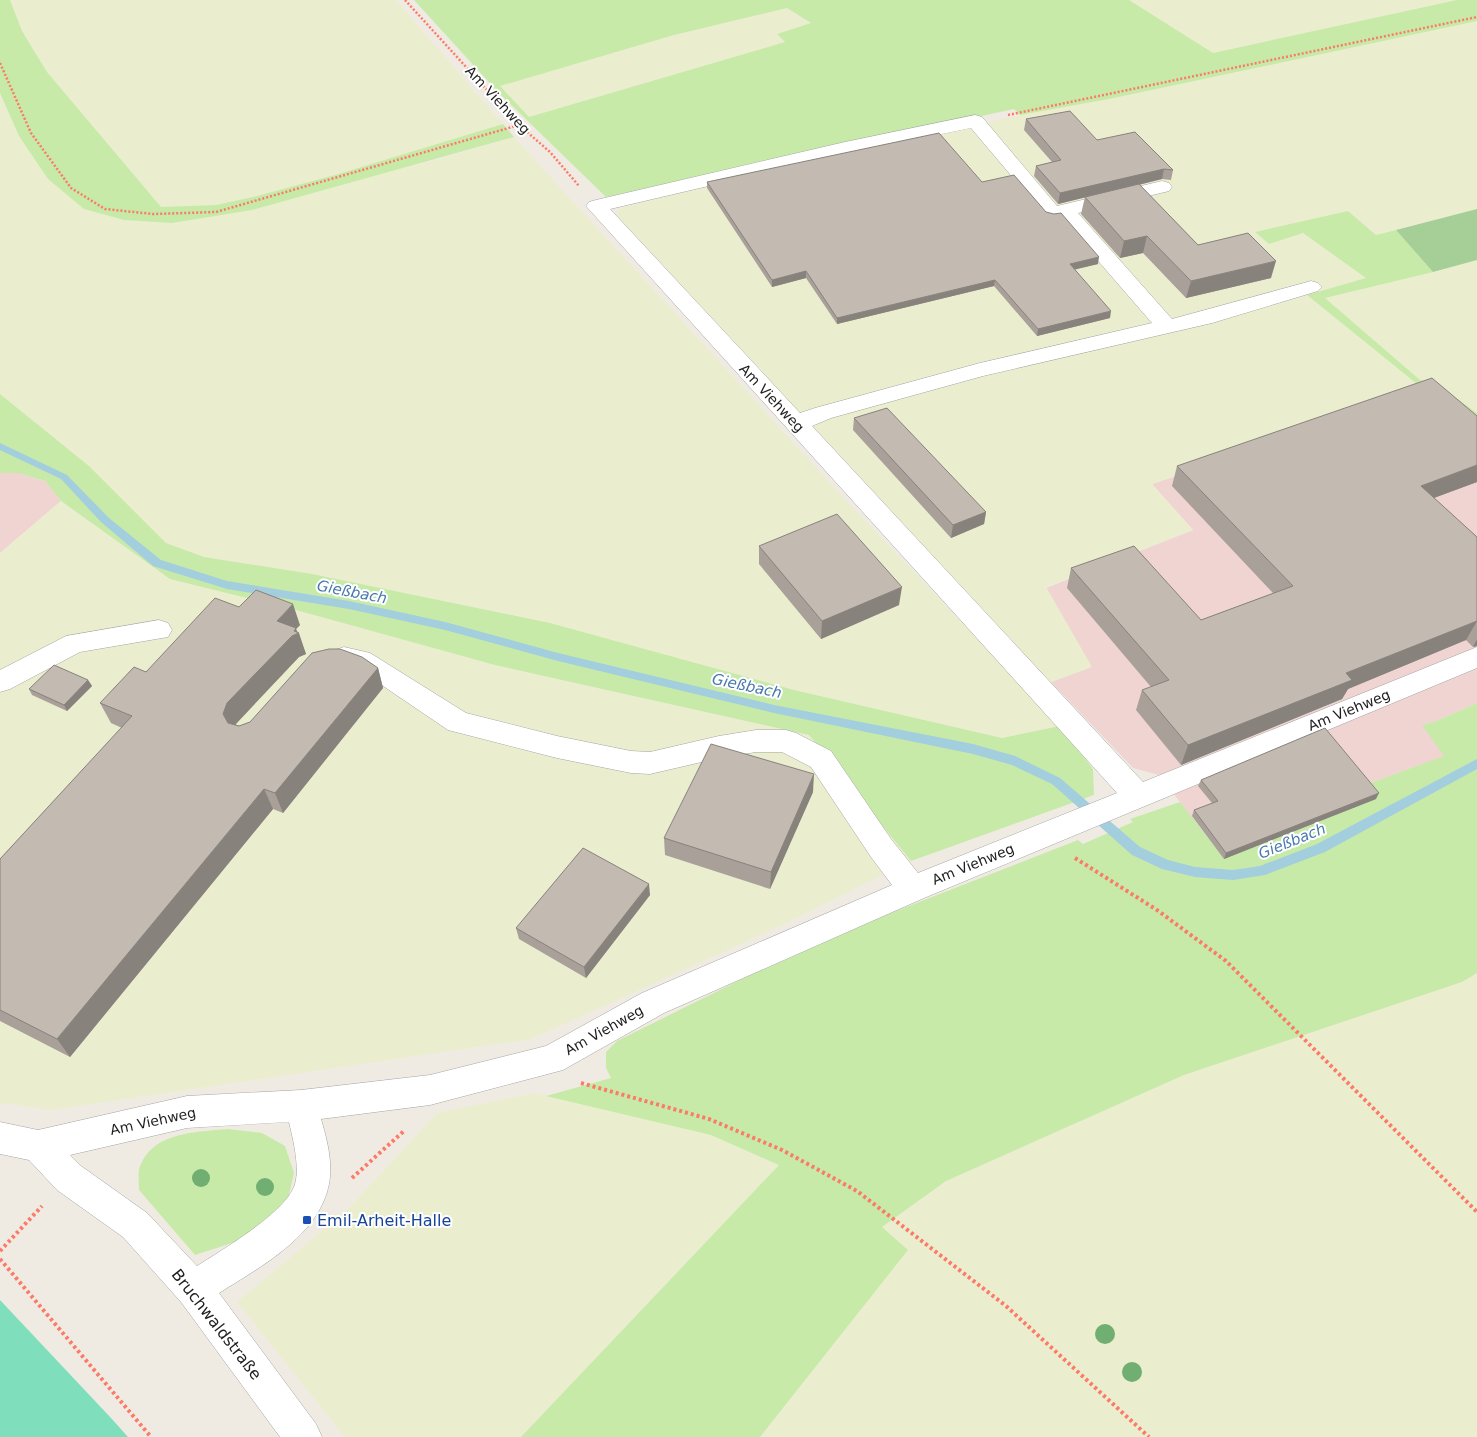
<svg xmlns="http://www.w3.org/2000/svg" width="1477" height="1437" viewBox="0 0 1477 1437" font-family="'DejaVu Sans',sans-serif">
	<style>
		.commercial { fill: #f0d4d2 }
		.farmland { fill: #ebeece }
		.grass { fill: #c7eaa8; fill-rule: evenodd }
		.forest { fill: #a6cf97 }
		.pitch { fill: #7fdfbd }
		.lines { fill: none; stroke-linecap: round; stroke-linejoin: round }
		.stream { fill: #a3cedd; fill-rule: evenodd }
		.minor-casing { stroke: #a4a4a4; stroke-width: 1 }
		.path-far1 { stroke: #fc7a67; stroke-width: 2.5; stroke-dasharray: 2 2; stroke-linecap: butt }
		.path { stroke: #fc7a67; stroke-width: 4; stroke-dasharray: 3 3; stroke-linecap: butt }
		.minor { fill: #fff; fill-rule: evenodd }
		.tree { fill: #71ae72 }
		.wall { fill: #a8a099 }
		.shaded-wall { fill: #88827d }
		.building { fill: #c3bab2; stroke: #88827d }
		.transit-dot { fill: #1a4fb4; stroke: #fff; stroke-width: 2 }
		.labels { text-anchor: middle; stroke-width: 4; stroke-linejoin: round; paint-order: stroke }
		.street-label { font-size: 14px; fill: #1d1d1d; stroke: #fff }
		.water-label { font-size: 15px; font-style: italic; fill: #4979ae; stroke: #fff }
		.near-transit-label { font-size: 16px; fill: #164399; stroke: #fff; text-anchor: start }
		.near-street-label { font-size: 16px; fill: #1d1d1d; stroke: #fff }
	</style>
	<rect width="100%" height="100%" fill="#efebe3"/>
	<!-- commercial -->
	<g class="commercial">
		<polygon points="1427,392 1477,427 1477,703 1434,722 1423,725 1445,756 1365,785 1376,799 1224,859 1159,775 1133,768 1051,682 1091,667 1046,588 1193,530 1152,484"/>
		<polygon points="0,473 18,473 45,481 61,501 0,553"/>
	</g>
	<!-- farmland -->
	<g class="farmland">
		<polygon points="10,0 396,0 503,124 335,175 253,197 216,205 161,207 47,72 22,31"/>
		<polygon points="1129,0 1457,0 1213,53"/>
		<polygon points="787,8 811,24 778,35 786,42 529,117 499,86 674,35"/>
		<polygon points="1477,21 1477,209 1377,235 1348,211 1255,232 1269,244 1303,233 1367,278 1307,295 1427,392 1152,484 1193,530 1046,587 1092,667 1051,682 905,531 832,447 774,393 621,225 617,215 621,208 673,192 1020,115 1109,99"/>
		<polygon points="0,93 19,136 84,209 124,220 172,223 436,160 514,137 841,495 1060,726 1002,738 794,690 550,623 312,574 204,557 166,543 89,466 0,394"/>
		<polygon points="1477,260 1477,413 1438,385 1420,380 1325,298"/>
		<polygon points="61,501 170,579 296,610 495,665 809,735 911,861 776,928 531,1039 51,1110 0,1103 0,553"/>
		<polygon points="1477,973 1477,1437 760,1437 908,1250 882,1227 946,1181 1184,1075 1462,982"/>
		<polygon points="535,1093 711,1135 779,1165 521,1437 345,1437 237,1302 348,1209 437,1113"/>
	</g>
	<!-- grass -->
	<g class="grass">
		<polygon points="0,0 10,0 22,31 47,72 161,207 216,205 253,197 335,175 503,124 514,137 252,210 172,223 124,220 84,209 48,179 19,136 0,93"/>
		<path d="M414,0H1129L1213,53L1457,0H1477V21L1109,99L1020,115L1014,109L606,197L497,91ZM787,8L811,23L777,34L785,42L529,117L500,86L674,35Z"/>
		<polygon points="1348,211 1376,235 1396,230 1433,272 1325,298 1420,380 1438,385 1477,413 1477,427 1427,392 1307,295 1366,278 1303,233 1269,244 1255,232"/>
		<polygon points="0,394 89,466 166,543 204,557 312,574 550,623 794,690 1002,738 1060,726 1093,769 1094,795 911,861 809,735 495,665 296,610 170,579 61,501 45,481 18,473 0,473"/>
		<polygon points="1477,703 1477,973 1462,982 1184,1075 946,1181 882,1227 908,1250 760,1437 521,1437 779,1165 711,1135 546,1096 611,1078 606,1068 606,1052 617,1041 748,976 847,930 1078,840 1083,844 1133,822 1130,819 1180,802 1224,858 1376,799 1365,785 1444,756 1422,725 1434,722"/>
		<path d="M228,1129L262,1133L285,1146L294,1173L287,1203L266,1226L235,1242L195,1255L139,1190C139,1184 138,1176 139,1170C150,1132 195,1132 228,1129Z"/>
	</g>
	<!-- forest -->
	<polygon class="forest" points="1477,209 1477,260 1433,272 1396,230"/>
	<!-- pitch -->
	<polygon class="pitch" points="0,1300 111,1418 128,1437 0,1437"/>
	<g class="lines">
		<!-- stream -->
		<polygon class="stream" points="0,443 67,475 109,518 161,560 227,581 349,601 445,622 558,653 774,705 973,744 1015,756 1060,778 1140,847 1168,860 1195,867 1233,870 1260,866 1317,844 1477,759 1477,769 1325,852 1265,875 1233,880 1195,877 1162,869 1132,855 1052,784 1012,765 973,754 774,713 558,661 445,630 349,609 227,589 153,566 101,522 61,479 0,450"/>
		<defs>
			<g id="minor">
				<path d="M975,115L982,117L1057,206L1162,181L1169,183L1172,187L1169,191L1078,213L1172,319L1311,281L1318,283L1322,287L1318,291L1212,323L983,376L831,418L812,426L1143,782L1477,647V668L924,898L664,1013L563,1070L430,1105L321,1119C327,1139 333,1163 329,1184C319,1236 260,1267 219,1293L316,1424L322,1437H280L181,1302L123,1237L57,1190L29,1160L0,1154V1122L38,1130L187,1096L301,1090L430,1075L546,1046L642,993L892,885L871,857L811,767L782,752H756L719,758L650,774L631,773L557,758L448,730L364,673L335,664L331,657L335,650L344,647L370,653L466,713L557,736L631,751L650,752L719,736L756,730H786L796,733L831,751L891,839L918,873L1117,793L586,206L589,202L596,200L845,142ZM971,128L1046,217L1053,219L1060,217L1152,323L980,363L815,408L800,413L610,209L845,154ZM289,1122C293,1139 301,1170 294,1187C283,1214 222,1250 197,1266L147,1213L81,1166L70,1155L187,1128Z"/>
				<polygon points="159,620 168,623 172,630 168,637 80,652 10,689 0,692 0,670 66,636"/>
			</g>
		</defs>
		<!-- minor casing -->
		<use href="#minor" class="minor-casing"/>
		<!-- path-far1 -->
		<g class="path-far1">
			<polyline points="405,0 519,125 550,152 579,186"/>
			<polyline points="0,63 31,133 71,188 105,209 153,214 216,212 519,125"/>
			<polyline points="1008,115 1477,17"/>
		</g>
		<!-- path -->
		<g class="path">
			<polyline points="1075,858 1157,910 1226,961 1477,1212"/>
			<polyline points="581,1083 709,1119 782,1150 857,1191 1006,1306 1149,1437"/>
			<polyline points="352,1178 405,1130"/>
			<polyline points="0,1251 42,1206"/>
			<polyline points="0,1259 151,1437"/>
		</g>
		<!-- minor -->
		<use href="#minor" class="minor"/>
	</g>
	<!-- trees -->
	<g class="tree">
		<circle cx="201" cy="1178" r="9"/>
		<circle cx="265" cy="1187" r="9"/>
		<circle cx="1105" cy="1334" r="10"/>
		<circle cx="1132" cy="1372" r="10"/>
	</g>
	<!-- wall -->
	<g class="wall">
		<polygon points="1026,119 1097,140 1173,170 1171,180 1162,179 1139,185 1198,245 1271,278 1186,298 1143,253 1120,258 1081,214 1085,197 1058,204 1034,176 1036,166 1052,162 1024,130"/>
		<polygon points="707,182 982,182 1046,212 1098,264 1075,269 1110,318 1037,336 994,286 837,324 806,278 772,287 707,188"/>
		<polygon points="854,418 986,512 984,524 951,538 853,430"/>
		<polygon points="1177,466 1477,482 1434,498 1477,537 1477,646 1473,647 1466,640 1348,689 1342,699 1181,765 1136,710 1142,690 1151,687 1067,588 1071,568 1201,620 1273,593 1172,486"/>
		<polygon points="759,546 899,605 821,639 759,564"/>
		<polygon points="239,607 300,625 296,629 306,654 299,657 235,724 239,726 250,722 378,668 383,688 283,813 273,809 70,1057 0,1021 0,859 122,728 111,723 100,703"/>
		<polygon points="88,680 92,686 67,711 32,695 29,689"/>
		<polygon points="1201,780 1376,799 1224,859 1192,816 1194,810 1212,803 1198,786"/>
		<polygon points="813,792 770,889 665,855 664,838"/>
		<polygon points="650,895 586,978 519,939 516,928"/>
	</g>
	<!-- shaded-wall -->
	<g class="shaded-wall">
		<polygon points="1164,169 1162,179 1058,204 1060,193"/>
		<polygon points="1147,236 1143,253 1120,258 1124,241"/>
		<polygon points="1099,257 1098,264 1069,271 1070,264"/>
		<polygon points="1276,261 1271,278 1186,298 1191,281"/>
		<polygon points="806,271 806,278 772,287 772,280"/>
		<polygon points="995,280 994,286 837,324 837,318"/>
		<polygon points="1111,311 1110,318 1037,336 1038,329"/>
		<polygon points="1477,465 1477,482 1412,506 1421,486"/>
		<polygon points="986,512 984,524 951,538 953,525"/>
		<polygon points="902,587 899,605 821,639 822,621"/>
		<polygon points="293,604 300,625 296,629 298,633 299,633 306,654 299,657 236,724 231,734 223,714 227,703 277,621"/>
		<polygon points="1477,621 1466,640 1348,689 1342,699 1181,765 1188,745 1346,673"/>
		<polygon points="1477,639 1477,646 1473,647"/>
		<polygon points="378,668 383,688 283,813 275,793"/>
		<polygon points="88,680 92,686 67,711 64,705"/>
		<polygon points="814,774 813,792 770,889 771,872"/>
		<polygon points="264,789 273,809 70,1057 57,1039"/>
		<polygon points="1379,793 1376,799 1224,859 1226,853"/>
		<polygon points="649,884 650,895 586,978 584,967"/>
	</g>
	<!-- building -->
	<g class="building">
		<polygon points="1070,111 1097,140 1135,132 1173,170 1164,169 1060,193 1036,166 1061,160 1026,119"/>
		<polygon points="939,133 982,182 1014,175 1046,212 1054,214 1061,213 1099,257 1070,264 1111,311 1038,329 995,280 837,318 806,271 772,280 707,182"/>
		<polygon points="1139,184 1198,245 1248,233 1276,261 1191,281 1147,236 1124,241 1085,197"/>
		<polygon points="1432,378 1477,416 1477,465 1421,486 1477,537 1477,621 1346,673 1352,680 1188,745 1142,690 1169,680 1071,568 1134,546 1201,620 1293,586 1177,466"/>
		<polygon points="887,408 986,512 953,525 854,418"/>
		<polygon points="837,514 902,587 822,621 759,546"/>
		<polygon points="256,590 293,604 277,621 296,628 294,631 299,633 292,636 227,703 223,714 228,723 239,726 250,722 312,653 329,649 340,649 362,657 378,668 275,793 264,789 57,1039 0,1010 0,859 132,716 100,703 134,667 146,672 215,598 239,607"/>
		<polygon points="54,665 88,680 64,705 29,689"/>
		<polygon points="1325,728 1379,793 1226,853 1194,810 1218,801 1201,780"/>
		<polygon points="711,744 814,774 771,872 664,838"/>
		<polygon points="583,848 649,884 584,967 516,928"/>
	</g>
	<!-- markers -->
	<rect class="transit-dot" x="302" y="1215" width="10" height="10" rx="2.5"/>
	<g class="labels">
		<!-- street labels -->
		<g class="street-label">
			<text transform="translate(498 100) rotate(47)" y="5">Am Viehweg</text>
			<text transform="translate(772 398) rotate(47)" y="5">Am Viehweg</text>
			<text transform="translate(1349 710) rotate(-22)" y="5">Am Viehweg</text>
			<text transform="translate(973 864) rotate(-22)" y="5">Am Viehweg</text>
			<text transform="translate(604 1030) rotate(-29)" y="5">Am Viehweg</text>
			<text transform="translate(153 1121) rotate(-12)" y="5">Am Viehweg</text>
		</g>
		<!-- water labels -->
		<g class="water-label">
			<text transform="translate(352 592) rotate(11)" y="5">Gießbach</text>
			<text transform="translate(747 686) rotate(12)" y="5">Gießbach</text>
			<text transform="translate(1292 841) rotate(-22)" y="5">Gießbach</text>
		</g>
		<!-- near-transit labels -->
		<g class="near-transit-label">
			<text x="317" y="1226">Emil-Arheit-Halle</text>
		</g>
		<!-- near-street labels -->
		<g class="near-street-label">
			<text transform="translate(217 1324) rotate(52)" y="6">Bruchwaldstraße</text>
		</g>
	</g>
</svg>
